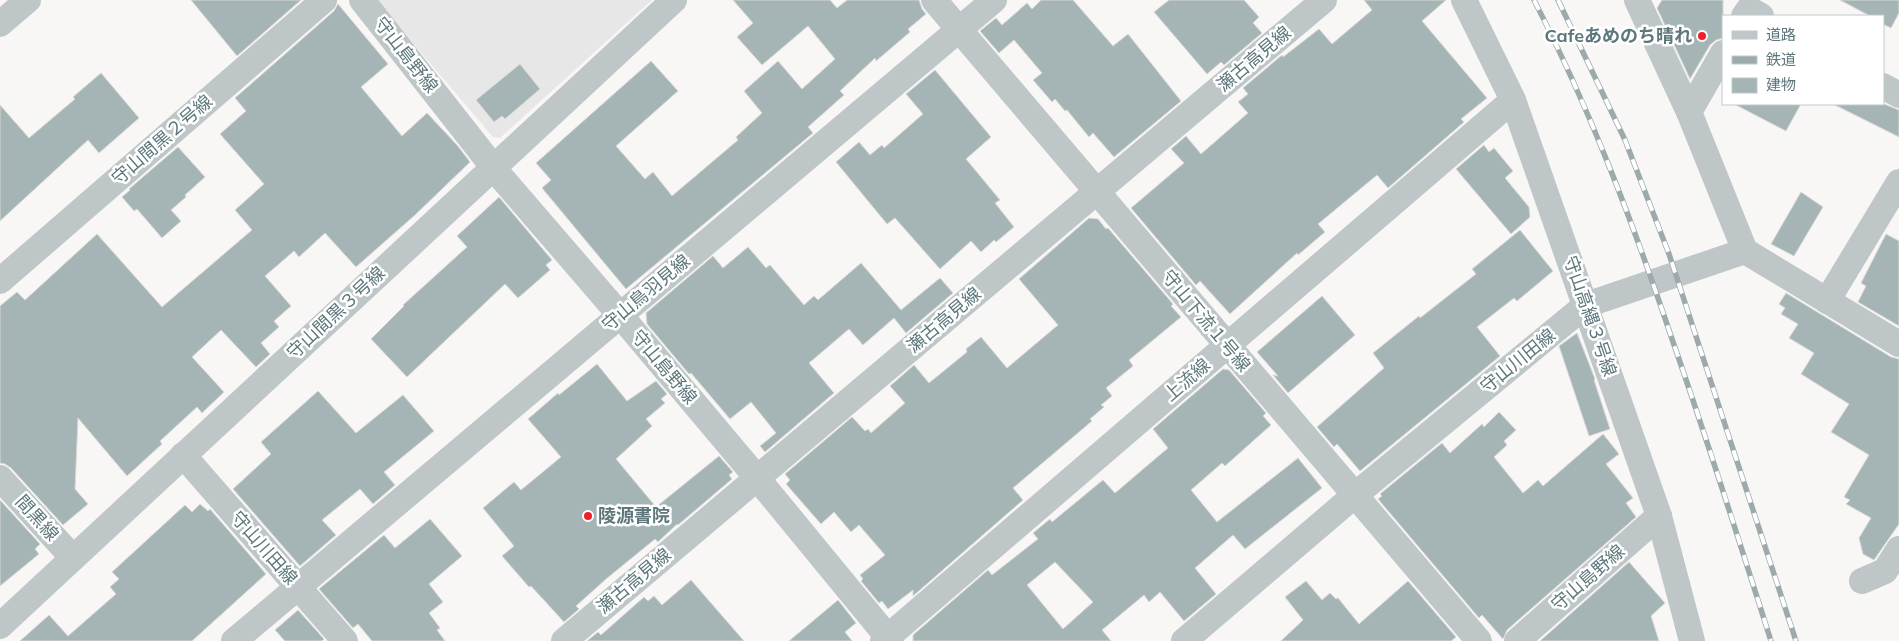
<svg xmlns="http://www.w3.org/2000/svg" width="1899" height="641" viewBox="0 0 1899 641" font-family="Mulish,'Noto Sans JP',sans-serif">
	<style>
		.built { fill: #e6e7e6 }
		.building { fill: #a5b4b5; stroke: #d9d9d7; fill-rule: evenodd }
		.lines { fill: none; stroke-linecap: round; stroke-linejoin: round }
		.minor { stroke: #bec6c7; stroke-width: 26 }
		.rail-casing { stroke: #9daaac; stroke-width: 5.5 }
		.rail { stroke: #fff; stroke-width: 4; stroke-dasharray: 11; stroke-linecap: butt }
		.poi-dot { fill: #ef1e29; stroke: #fff; stroke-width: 2 }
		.labels { text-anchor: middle; stroke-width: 5; stroke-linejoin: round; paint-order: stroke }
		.poi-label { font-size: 18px; font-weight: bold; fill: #5d777c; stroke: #fff; text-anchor: end }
		.street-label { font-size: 18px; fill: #5d777c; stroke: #fff }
	</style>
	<rect width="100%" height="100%" fill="#f8f7f5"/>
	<!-- built -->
	<polygon class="built" points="376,0 652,0 500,138 493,137"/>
	<!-- building -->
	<g class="building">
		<polygon points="191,0 301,0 237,56"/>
		<polygon points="733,0 830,0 837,8 847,0 919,0 922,9 926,14 908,29 910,32 876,61 875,58 840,91 844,95 808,127 813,133 626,289 542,188 551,180 536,163 651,61 678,91 616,146 645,179 653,172 672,196 738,140 736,137 762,113 744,91 778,61 802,89 835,59 808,26 762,65 737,37 753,23"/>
		<polygon points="1041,0 1073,0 1113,46 1128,34 1181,101 1114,157 1093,133 1089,137 1067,110 1065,111 1055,99 1052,102 1033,80 1042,73 1014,40 999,53 980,31 996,18 1002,25 1027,3 1032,9"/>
		<polygon points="1169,0 1244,0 1259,17 1253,23 1262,33 1224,65 1221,62 1207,74 1154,12"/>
		<polygon points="1364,0 1446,0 1422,21 1487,98 1461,119 1464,122 1388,188 1377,175 1318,224 1325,232 1298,255 1297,253 1230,314 1200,281 1196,285 1131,208 1184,163 1171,149 1186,136 1201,154 1248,113 1238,102 1248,94 1243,88 1282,55 1283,57 1319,29 1332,44 1372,10"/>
		<polygon points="1662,0 1723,0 1723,38 1716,40 1710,45 1690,79 1657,8"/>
		<polygon points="1840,0 1899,0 1899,13 1891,28 1883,24 1883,16 1870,16"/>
		<polygon points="338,4 388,64 361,87 402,136 427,113 457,145 470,162 415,215 356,267 325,233 299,257 294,251 265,276 291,306 274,321 279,327 261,343 270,354 256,367 221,330 192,357 224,392 202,413 197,407 160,441 162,444 127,476 78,418 75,489 88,504 63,525 11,468 5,464 0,463 0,306 17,292 25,300 97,234 162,307 252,230 235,210 264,184 220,134 246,111 235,98 334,11"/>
		<polygon points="520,64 540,89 505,119 502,116 494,122 476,100"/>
		<polygon points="935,70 991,137 966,159 1000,200 995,203 1014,227 996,242 994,240 981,252 971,241 940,269 895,218 887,224 836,162 859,142 870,155 882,145 884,148 923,114 906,94"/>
		<polygon points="101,73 139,118 99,153 88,140 0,221 0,105 29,138 75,99 73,97"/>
		<polygon points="1734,104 1801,104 1786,131"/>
		<polygon points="1833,104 1884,104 1899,110 1899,137"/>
		<polygon points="1484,145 1489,152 1494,148 1513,171 1505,178 1529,207 1530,217 1511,234 1456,169"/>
		<polygon points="178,147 205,177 185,195 186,197 171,210 181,221 162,238 137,209 134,211 122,197 130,190 129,189"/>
		<polygon points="1801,192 1823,207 1794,256 1771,244"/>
		<polygon points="499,197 552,260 546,265 550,270 518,298 505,284 407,377 371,339 404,306 403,305 467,247 457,236"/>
		<polygon points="1089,218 1098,219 1106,229 1108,228 1173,304 1171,306 1181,317 1129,360 1133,366 1106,388 1112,396 1101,405 1104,407 1090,419 1092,421 1013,488 1023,500 913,596 913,590 888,609 882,601 879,603 861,581 863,579 860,575 885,555 859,525 851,532 834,512 821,524 786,484 790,480 785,474 852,417 865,431 868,429 871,433 905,403 890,386 914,365 929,383 967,352 966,349 981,337 1007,368 1058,325 1019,279"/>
		<polygon points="1520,230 1553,271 1517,301 1514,298 1477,327 1500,356 1360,471 1337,444 1334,447 1317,427 1384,368 1373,353 1419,316 1420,318 1476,274 1472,269"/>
		<polygon points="1886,234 1899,241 1899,326 1858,302 1866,286 1861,283"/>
		<polygon points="748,247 766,268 770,265 804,305 814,296 818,300 861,263 901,310 940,278 953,293 906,333 894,318 863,345 849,329 809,363 834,393 765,452 760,446 776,433 751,402 730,419 691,373 689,374 647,324 646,313 713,256 723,268"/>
		<polygon points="1786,293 1891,357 1899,359 1899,524 1874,560 1863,554 1859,538 1871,518 1846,504 1850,500 1844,497 1869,455 1831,432 1849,404 1801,374 1814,353 1789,338 1798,324 1781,314 1785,308 1779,304"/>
		<polygon points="1322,296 1355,335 1288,393 1273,375 1278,376 1257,352"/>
		<polygon points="1577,333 1595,379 1594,380 1610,429 1589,436 1559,346"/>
		<polygon points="597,364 627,401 656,381 667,394 661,399 665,403 646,419 652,426 616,459 656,507 719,456 733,472 729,475 732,479 678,525 677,524 658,542 655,539 606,579 576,606 579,609 564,622 531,586 529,587 502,556 514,546 483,508 514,482 521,490 561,457 528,419 558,393 559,395"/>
		<path d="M1223,369L1229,370L1266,413L1263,416L1271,425L1225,466L1222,463L1191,490L1217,522L1298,458L1322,488L1245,549L1233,535L1195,568L1216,594L1184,621L1160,592L1149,602L1144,595L1102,630L1111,641H913V635L988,570L992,575L1038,539L1033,533L1050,519L1052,522L1103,480L1115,493L1168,448L1153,429ZM1055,562L1093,602L1063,629L1027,585Z"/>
		<polygon points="318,391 356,433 403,395 434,431 384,472 395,485 373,504 360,489 322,520 336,535 300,566 233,489 271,454 261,442"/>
		<polygon points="1499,412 1516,430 1504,441 1507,445 1494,457 1523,493 1538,480 1543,486 1603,434 1619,454 1606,464 1633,498 1626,503 1636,517 1507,630 1503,639 1482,615 1479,618 1378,499 1382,496 1380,494 1442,443 1450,453 1482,424 1484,427"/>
		<polygon points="0,500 40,544 35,549 39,554 0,586"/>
		<polygon points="200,504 208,511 210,509 266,574 192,641 20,641 49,615 68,636 116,594 110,587 119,579 112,572 185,505 192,512"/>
		<polygon points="430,519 462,556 429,584 443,602 429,613 440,628 437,630 445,641 372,641 358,624 353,628 319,589 384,535 395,548"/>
		<polygon points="1629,562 1665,603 1651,616 1659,641 1540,641"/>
		<polygon points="691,580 744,641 587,641 598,632 601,635 644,597 648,601 654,596 662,605"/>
		<polygon points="1306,581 1322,600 1330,593 1336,599 1338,598 1359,624 1408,581 1456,637 1451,641 1281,641 1303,620 1285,597"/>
		<polygon points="838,600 856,623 845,632 852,641 789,641"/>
		<polygon points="298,610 324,639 322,641 285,641 275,630"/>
	</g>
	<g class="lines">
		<!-- minor -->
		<g class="minor">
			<polyline points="362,0 501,177 620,315 757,478 891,641"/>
			<polyline points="934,0 1479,641"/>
			<polyline points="1464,0 1513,100 1659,516 1692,641"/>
			<polyline points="1637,0 1689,112 1745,251"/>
			<polyline points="1744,16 1749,9 1761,16"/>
			<polyline points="0,24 28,0"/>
			<polyline points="1883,86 1899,95"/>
			<polyline points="1689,112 1723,53"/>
			<polyline points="0,281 324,0"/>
			<polyline points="1827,301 1899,182"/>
			<polyline points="183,455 345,641"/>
			<polyline points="0,478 73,558"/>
			<polyline points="1862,581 1885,571 1899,549"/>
			<polyline points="0,626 674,0"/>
			<polyline points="234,641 994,0"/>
			<polyline points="564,641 1324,0"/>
			<polyline points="883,641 1513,100"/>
			<polyline points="1184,641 1355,495 1586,305 1745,251 1899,344"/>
			<polyline points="1517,641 1659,516"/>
		</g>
		<defs>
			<g id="rail">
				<path d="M1534,0C1590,109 1633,223 1672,339C1707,439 1739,540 1771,641"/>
				<polyline points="1558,0 1625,140 1669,254 1796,641"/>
			</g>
		</defs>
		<!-- rail casing -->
		<use href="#rail" class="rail-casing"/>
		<!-- rail -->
		<use href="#rail" class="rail"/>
	</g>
	<!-- markers -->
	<g class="poi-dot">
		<circle cx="1702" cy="36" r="5"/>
		<circle cx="588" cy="516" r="5"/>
	</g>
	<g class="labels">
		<!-- poi labels -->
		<g class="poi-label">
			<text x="1692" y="42">Cafeあめのち晴れ</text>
			<text x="598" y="522" text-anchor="start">陵源書院</text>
		</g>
		<!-- street labels -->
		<g class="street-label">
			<text transform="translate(406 55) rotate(52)" y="6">守山島野線</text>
			<text transform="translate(1254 59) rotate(-40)" y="6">瀬古高見線</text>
			<text transform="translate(162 140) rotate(-41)" y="6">守山間黒２号線</text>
			<text transform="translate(646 293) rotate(-40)" y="6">守山鳥羽見線</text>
			<text transform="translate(336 313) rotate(-43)" y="6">守山間黒３号線</text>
			<text transform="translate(1590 316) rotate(71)" y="6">守山高縄３号線</text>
			<text transform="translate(944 320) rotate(-40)" y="6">瀬古高見線</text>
			<text transform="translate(1206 321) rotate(50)" y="6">守山下流１号線</text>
			<text transform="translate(1518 361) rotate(-39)" y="6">守山川田線</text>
			<text transform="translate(664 367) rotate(50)" y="6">守山島野線</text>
			<text transform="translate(1187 380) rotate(-41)" y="6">上流線</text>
			<text transform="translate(37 518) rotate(48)" y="6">間黒線</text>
			<text transform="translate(264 548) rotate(49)" y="6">守山川田線</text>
			<text transform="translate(1588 578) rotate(-41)" y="6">守山島野線</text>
			<text transform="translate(634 581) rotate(-40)" y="6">瀬古高見線</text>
		</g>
	</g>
	<!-- legend -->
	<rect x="1722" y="15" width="162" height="90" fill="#ffffff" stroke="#bec9cb"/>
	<rect x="1732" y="31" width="25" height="8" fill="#bec6c7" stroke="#bec9cb"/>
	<text x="1766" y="40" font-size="15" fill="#5d777c">道路</text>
	<rect x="1732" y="56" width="25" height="8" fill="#9daaac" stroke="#bec9cb"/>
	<text x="1766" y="65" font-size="15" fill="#5d777c">鉄道</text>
	<rect x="1732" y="78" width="25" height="15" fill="#a5b4b5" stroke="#bec9cb"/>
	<text x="1766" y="90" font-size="15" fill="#5d777c">建物</text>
</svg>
